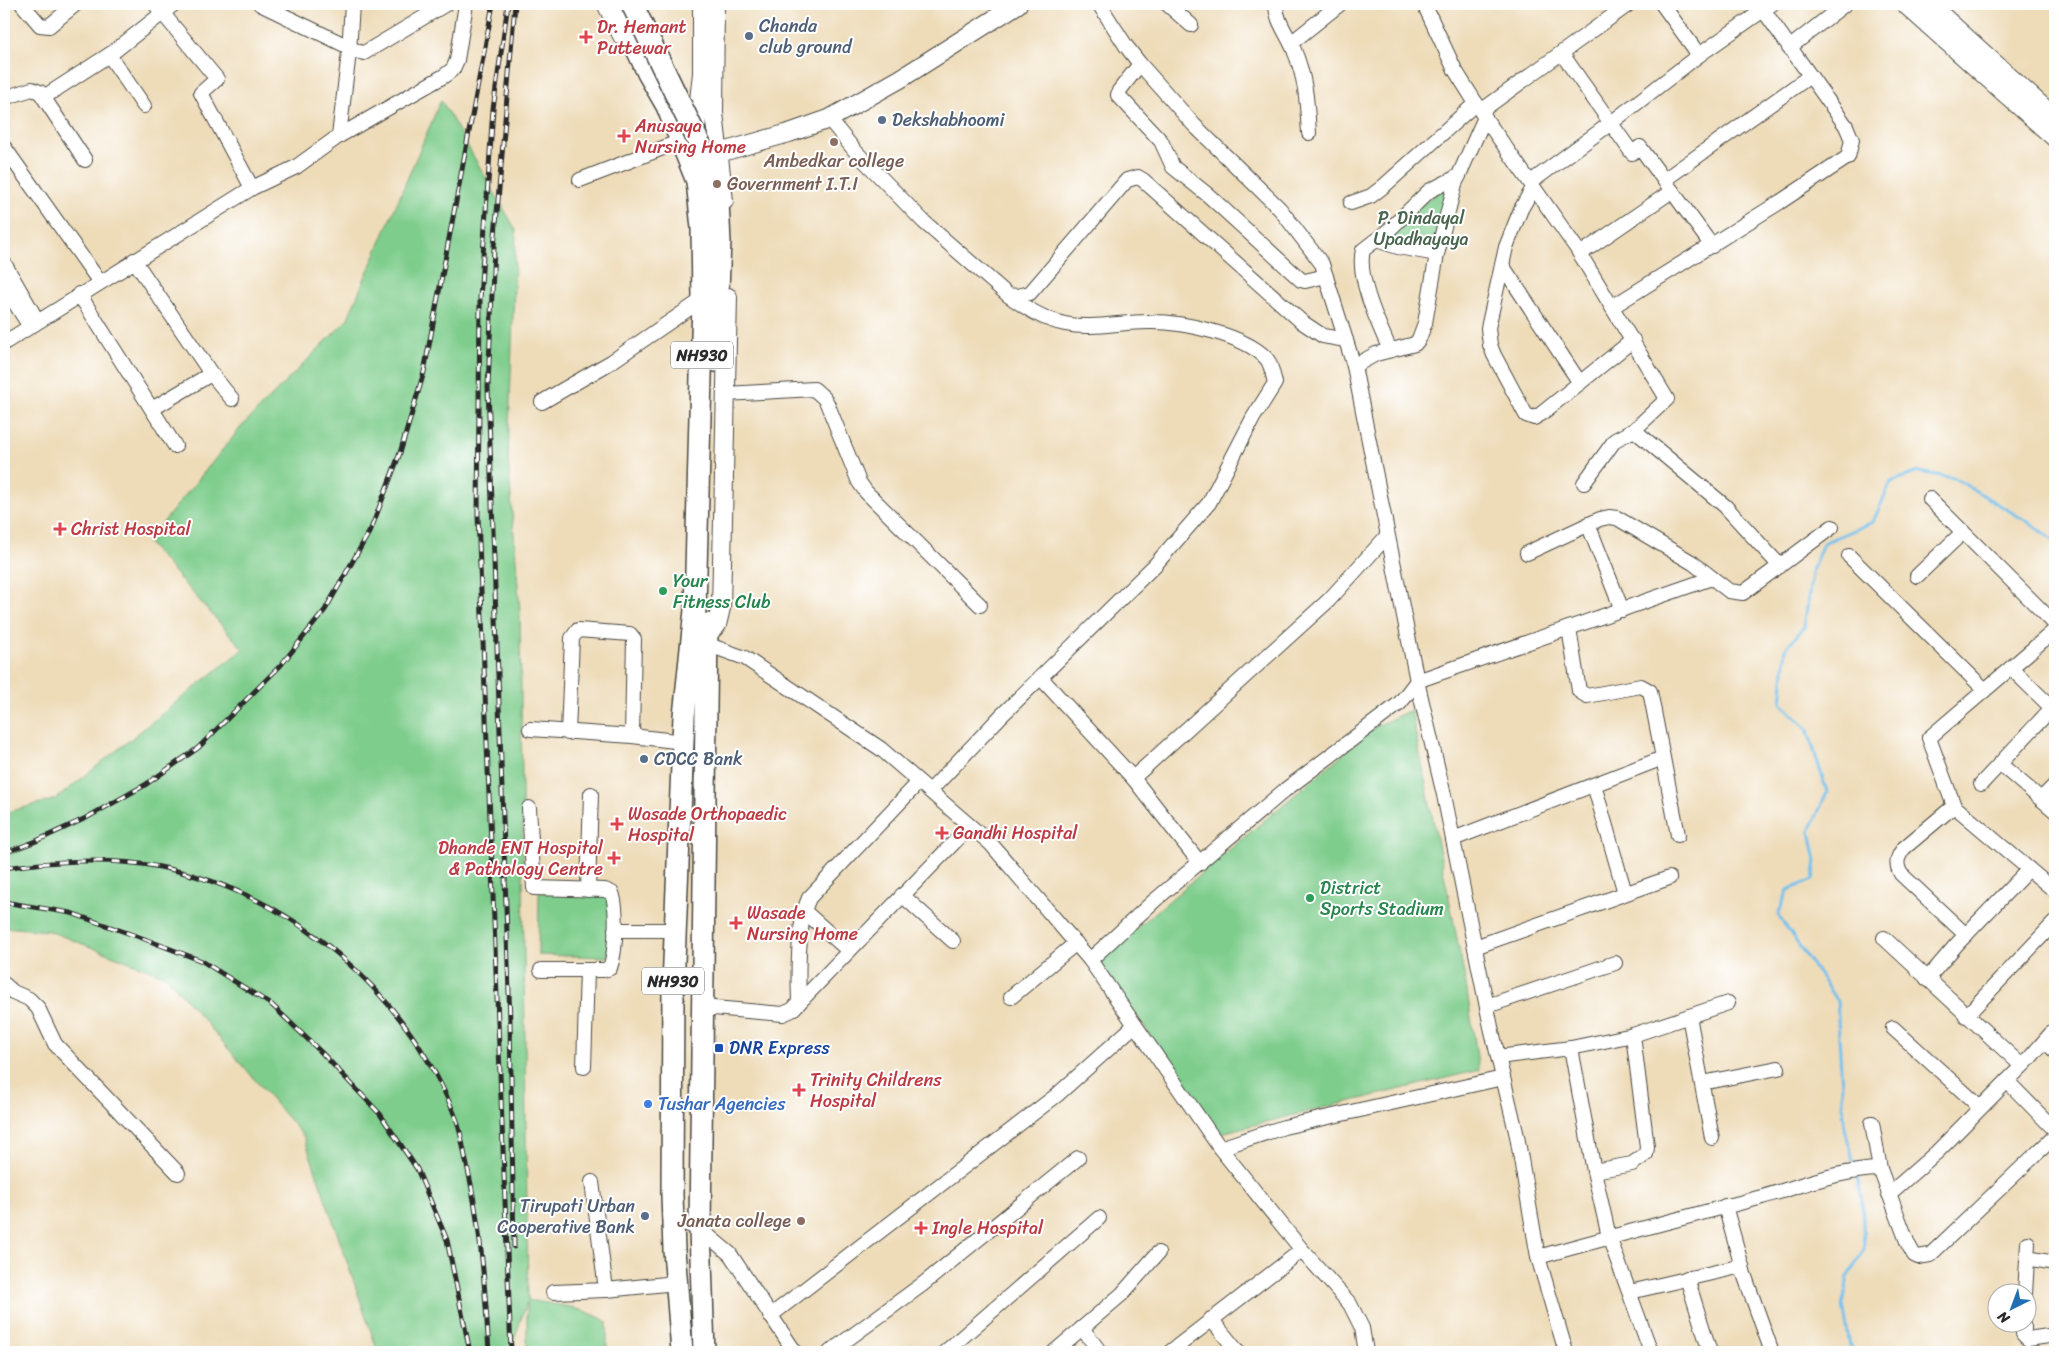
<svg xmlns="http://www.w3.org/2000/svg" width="2059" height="1356" viewBox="0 0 2059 1356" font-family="Sriracha,sans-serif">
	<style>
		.green { fill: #7fcd8d; stroke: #557c5c }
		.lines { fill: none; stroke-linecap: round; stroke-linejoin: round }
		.stream { stroke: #72c0ed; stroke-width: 3 }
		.minor-casing { stroke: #484640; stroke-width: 16 }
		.major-casing { stroke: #484640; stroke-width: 20 }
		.highway-casing { stroke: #484640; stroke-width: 24 }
		.minor { stroke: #fff; stroke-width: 14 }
		.major { stroke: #fff; stroke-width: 18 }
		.highway { stroke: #fff; stroke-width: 21 }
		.rail-casing { stroke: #2b2b2b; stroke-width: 5 }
		.rail { stroke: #fff; stroke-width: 3; stroke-dasharray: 9; stroke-linecap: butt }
		.highway-bridge-casing { stroke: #484640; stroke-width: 24; stroke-linecap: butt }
		.highway-bridge { stroke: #fff; stroke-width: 21 }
		.service-dot { fill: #5c6f8a; stroke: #fff; stroke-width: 2 }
		.health-dot { fill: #e0444e; stroke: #fff; stroke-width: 2 }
		.education-dot { fill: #8d6e63; stroke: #fff; stroke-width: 2 }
		.leisure-dot { fill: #2e9e5b; stroke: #fff; stroke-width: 2 }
		.transit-dot { fill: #1a4fb4; stroke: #fff; stroke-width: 2 }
		.shop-dot { fill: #3f7fe0; stroke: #fff; stroke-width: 2 }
		.labels { text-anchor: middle; stroke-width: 4; stroke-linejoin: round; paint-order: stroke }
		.shield { fill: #fff; stroke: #6b6b6b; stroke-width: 1 }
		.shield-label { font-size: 16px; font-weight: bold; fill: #2b2b2b }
		.service-label { font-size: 18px; fill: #4e5e75; stroke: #fff; text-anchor: start }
		.health-label { font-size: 18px; fill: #be3a42; stroke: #fff; text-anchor: start }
		.education-label { font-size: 18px; fill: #785e54; stroke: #fff }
		.park-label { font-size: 18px; fill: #48644d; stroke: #fff }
		.leisure-label { font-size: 18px; fill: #27864d; stroke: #fff; text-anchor: start }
		.transit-label { font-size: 18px; fill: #164399; stroke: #fff; text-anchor: start }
		.shop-label { font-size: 18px; fill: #366cbe; stroke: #fff; text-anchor: start }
	</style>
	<rect width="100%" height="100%" fill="#fff"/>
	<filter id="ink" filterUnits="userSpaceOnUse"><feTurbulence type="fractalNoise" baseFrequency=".02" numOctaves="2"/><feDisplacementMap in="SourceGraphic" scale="10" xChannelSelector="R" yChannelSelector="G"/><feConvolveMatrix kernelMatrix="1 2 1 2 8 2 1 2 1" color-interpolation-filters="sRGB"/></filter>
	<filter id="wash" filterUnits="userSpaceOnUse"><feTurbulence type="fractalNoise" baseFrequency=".0096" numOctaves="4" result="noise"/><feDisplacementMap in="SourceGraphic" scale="20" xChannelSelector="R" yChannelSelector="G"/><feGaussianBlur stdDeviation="1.12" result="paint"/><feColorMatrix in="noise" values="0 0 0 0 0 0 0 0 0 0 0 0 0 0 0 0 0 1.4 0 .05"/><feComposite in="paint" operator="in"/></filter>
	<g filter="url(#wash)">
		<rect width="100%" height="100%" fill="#eedcb9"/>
		<!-- green -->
		<g class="green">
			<path d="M441,100L516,230L508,459L520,611L528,1300C555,1305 583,1306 607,1322V1352H527V1302L510,1352H378L304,1137L166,976L49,931L4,927V813L56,799L243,649L147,542L242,426L347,320Z"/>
			<polygon points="1453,182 1435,251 1384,238 1417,207"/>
			<polygon points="1411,710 1465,978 1479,1070 1217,1134 1099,960 1376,726"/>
			<polygon points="539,892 609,893 608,957 538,955"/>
		</g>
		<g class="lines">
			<!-- stream -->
			<g class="stream">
				<polyline points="1855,1168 1844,1124 1837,1001 1778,915 1788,890 1813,880 1816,861 1810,831 1827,792 1807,728 1781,703 1786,648 1804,627 1813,568 1823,543 1873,522 1891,482 1918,472 1954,478 2028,522 2053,540 2055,539"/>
				<polyline points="1851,1352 1843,1305 1848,1276 1864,1249 1862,1197 1856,1174"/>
			</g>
		</g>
	</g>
	<g filter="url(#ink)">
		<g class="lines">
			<defs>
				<g id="minor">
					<polyline points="22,4 40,25 49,26 76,4"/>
					<polyline points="155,4 217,79 201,93 252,188"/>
					<polyline points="260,4 359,52 364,53 446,4"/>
					<polyline points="604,4 621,38"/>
					<polyline points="1099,4 1126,46 1140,64 1194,125 1280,209 1322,264 1354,366 1417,681 1444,795 1491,1027 1517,1136 1538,1257 1566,1352"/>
					<polyline points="1167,4 1191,25"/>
					<path d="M1276,4C1276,22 1288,34 1294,50C1306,79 1307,102 1309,133"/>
					<polyline points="1424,4 1455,70 1487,121 1577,249 1667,399 1634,430 1615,440 1584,483"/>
					<polyline points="1662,4 1699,55"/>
					<polyline points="1291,43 1340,4"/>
					<polyline points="1789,48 1845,4"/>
					<polyline points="1562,54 1632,153 1640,147 1712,246"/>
					<polyline points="109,55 144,106"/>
					<polyline points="1140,64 1119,91 1118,95 1161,141 1173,167 1208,195 1301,280 1305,281 1326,276"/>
					<polyline points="44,97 112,53 174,4"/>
					<polyline points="4,98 32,89 40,92 85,160"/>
					<polyline points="1481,111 1629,4"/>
					<polyline points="829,119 856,152 924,222 1008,295 1017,296 1030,293 1127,180 1138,177 1143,180 1302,322 1323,336 1346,340"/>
					<polyline points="339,136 349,52 352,4"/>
					<polyline points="4,147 99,281"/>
					<polyline points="580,180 681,141"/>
					<polyline points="1664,180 1810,76"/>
					<polyline points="1531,182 1611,123 1699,55 1772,4"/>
					<polyline points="1533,188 1521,209 1506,247 1488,328 1490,345 1494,355 1526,415 1534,418 1541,414 1633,340"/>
					<polyline points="1351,203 1371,196 1384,186 1476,103"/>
					<polyline points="1376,240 1398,247 1437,254"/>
					<polyline points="1580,254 1672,191"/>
					<polyline points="134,260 210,372 232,399"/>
					<polyline points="4,263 37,320"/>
					<polyline points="1502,265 1580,383"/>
					<polyline points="4,286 29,325"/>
					<polyline points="79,294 175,446"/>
					<polyline points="1612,307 1780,202 1848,157 1852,140 1846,126 1759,4"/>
					<polyline points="4,343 252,188 296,167 339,136 444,76 453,69 457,60 466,4"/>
					<path d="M1390,350C1379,325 1356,277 1363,250L1389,230L1429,191L1459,176"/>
					<polyline points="1354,366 1376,354 1415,344 1419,339 1425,323 1437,254 1455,184 1485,117"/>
					<polyline points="726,394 814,389 824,398 827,403 859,482 866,492 980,605"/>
					<polyline points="542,402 611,362 703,299"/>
					<polyline points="152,409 211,374"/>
					<polyline points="1634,430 1725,506 1780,566"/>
					<polyline points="1930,499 2055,624"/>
					<polyline points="1588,524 1622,610"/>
					<polyline points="1527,553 1600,519 1609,517 1617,518 1693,563 1729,591 1743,593 1832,527"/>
					<polyline points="1849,556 1985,690"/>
					<polyline points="1917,576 1963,532"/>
					<polyline points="1569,628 1579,691 1587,696 1641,686 1650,691 1678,835"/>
					<polyline points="2055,630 1929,738 1954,806 2055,891"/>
					<polyline points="706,644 745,658 881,749 991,844 1090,960 1220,1148 1284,1127 1503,1078"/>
					<polyline points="2011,668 2055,711"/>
					<polyline points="1041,678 1133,778 1200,863"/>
					<polyline points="530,729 632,736 684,742"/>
					<polyline points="568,733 572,638 578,630 630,634 634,639 632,736"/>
					<polyline points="2000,764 2055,811"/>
					<polyline points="1133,778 1329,600 1387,536"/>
					<polyline points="1981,784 2052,708"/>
					<polyline points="1594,785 1625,893"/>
					<path d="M930,791L1001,716L1155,565L1209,503L1253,418L1275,383C1273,375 1271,363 1266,358C1244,335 1184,322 1152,322C1124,321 1093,330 1065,324C1042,319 1026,308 1008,295"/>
					<polyline points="2041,799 2055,785"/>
					<path d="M1954,806L1904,848C1897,857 1895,864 1901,874L1966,935"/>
					<path d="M529,808L534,888L605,890L612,893C618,909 616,951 610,968L604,970H541"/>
					<polyline points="1453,839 1663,758"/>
					<polyline points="588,890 591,794"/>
					<polyline points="902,895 953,941"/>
					<polyline points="804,911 849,951"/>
					<polyline points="615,930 675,930"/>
					<polyline points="1884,938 2022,1066"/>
					<polyline points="1475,947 1669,878"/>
					<polyline points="1090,960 1154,901 1285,790 1400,703 1417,681 1712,578"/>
					<polyline points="1927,979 1957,944 2029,869"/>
					<polyline points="4,984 13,992 29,999 38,1008 55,1044 178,1173"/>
					<polyline points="1011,997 1076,943"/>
					<path d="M799,1003C798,975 797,923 809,898L919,782"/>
					<polyline points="1487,1006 1615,963"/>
					<polyline points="702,1007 783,1014 792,1010 970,826"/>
					<polyline points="1689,1016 1712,1138"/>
					<polyline points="1966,1016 2055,922"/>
					<polyline points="1893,1028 1980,1107"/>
					<polyline points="2045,1041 2055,1051"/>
					<polyline points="1571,1048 1594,1171 1609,1237 1651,1352"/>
					<polyline points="1498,1057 1571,1048 1633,1035 1728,1003"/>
					<polyline points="584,1067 587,970"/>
					<polyline points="2007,1081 2055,1130"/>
					<polyline points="1702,1083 1778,1068"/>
					<polyline points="1872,1123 1880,1169 1908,1244 1914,1255 1918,1257 1930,1255 2055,1136"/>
					<polyline points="1220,1148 1302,1250 1350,1304 1362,1328 1366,1352"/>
					<polyline points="1594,1171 1632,1164 1646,1154 1647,1147 1633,1035"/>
					<polyline points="592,1182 606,1290"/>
					<polyline points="1889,1194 1937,1152 2028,1060 2055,1029"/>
					<polyline points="1725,1206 1744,1274 1772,1352"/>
					<polyline points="673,1219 700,1229 730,1254 795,1352"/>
					<path d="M1538,1257C1612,1236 1687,1217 1762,1197C1801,1186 1839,1170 1880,1169"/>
					<polyline points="2027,1258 2055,1263"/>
					<polyline points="1687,1278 1710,1352"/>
					<polyline points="553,1292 606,1290 676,1283"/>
					<polyline points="1630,1292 1742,1266"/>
					<polyline points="2025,1294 2028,1243"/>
					<polyline points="770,1316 1057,1095 1135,1025"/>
					<polyline points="1211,1319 1238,1352"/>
					<polyline points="2023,1324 2023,1334 2028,1339 2055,1335"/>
					<polyline points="1082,1328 1100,1352"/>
					<polyline points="830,1352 923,1284 1078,1158"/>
					<polyline points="945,1352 1099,1218"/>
					<polyline points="1054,1352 1122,1294 1158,1253"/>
					<polyline points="1170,1352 1302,1250"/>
				</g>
				<g id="major">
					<polyline points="715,4 714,113 724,201"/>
					<polyline points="1905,4 2055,138"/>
					<polyline points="1929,4 2055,118"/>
					<polyline points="695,137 702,73 702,4"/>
					<polyline points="719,153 789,133 829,119 900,79 1018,4"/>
					<polyline points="706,636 717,625 721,608 728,297"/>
				</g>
				<g id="highway">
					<polyline points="616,4 648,73 667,106 697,181 702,228 703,299 695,610 684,716 673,986 672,1195 674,1250 682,1352"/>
					<polyline points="703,151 718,202 720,242 715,361"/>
					<polyline points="704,1352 700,1229 707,624"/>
				</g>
			</defs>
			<!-- minor casing -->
			<use href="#minor" class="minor-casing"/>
			<!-- major casing -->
			<use href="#major" class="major-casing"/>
			<!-- highway casing -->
			<use href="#highway" class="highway-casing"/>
			<!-- minor -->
			<use href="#minor" class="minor"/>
			<!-- major -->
			<use href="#major" class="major"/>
			<!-- highway -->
			<use href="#highway" class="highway"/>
			<defs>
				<g id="rail">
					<polyline points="508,4 493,109 480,299 478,515 511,1352"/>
					<polyline points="4,853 34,842 86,818 145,785 198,748 281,665 325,610 371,529 400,453 424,372 493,4"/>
					<path d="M4,868C55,861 109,857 160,867C295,895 405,991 456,1118C461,1132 463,1147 466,1161C481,1224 485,1288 489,1352"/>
					<polyline points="4,902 71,913 142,938 202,961 272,1005 322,1053 380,1114 417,1169 447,1240 470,1352"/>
					<polyline points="514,1247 510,1021 488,387 494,247 515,4"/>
				</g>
			</defs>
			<!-- rail casing -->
			<use href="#rail" class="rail-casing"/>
			<!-- rail -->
			<use href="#rail" class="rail"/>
			<defs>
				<polyline id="highway-bridge" points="632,4 703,151"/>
			</defs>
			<!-- highway-bridge casing -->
			<use href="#highway-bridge" class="highway-bridge-casing"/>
			<!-- highway-bridge -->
			<use href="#highway-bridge" class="highway-bridge"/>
		</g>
	</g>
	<!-- markers -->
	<g class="service-dot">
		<circle cx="749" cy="36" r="5"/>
		<circle cx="882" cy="120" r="5"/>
		<circle cx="644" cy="759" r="5"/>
		<circle cx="645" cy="1216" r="5"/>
	</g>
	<g class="health-dot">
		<path d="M583.5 29.5h5v5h5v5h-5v5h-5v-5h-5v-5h5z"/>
		<path d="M621.5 128.5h5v5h5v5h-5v5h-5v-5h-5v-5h5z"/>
		<path d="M57.5 521.5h5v5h5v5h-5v5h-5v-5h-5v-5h5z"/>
		<path d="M614.5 816.5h5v5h5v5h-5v5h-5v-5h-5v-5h5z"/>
		<path d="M939.5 825.5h5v5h5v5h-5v5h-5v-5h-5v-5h5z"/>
		<path d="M611.5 850.5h5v5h5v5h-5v5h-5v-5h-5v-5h5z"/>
		<path d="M733.5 915.5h5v5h5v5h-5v5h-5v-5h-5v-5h5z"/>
		<path d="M796.5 1082.5h5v5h5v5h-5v5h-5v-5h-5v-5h5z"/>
		<path d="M918.5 1220.5h5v5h5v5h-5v5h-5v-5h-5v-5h5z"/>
	</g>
	<g class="education-dot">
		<circle cx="834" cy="142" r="5"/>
		<circle cx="717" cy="184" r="5"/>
		<circle cx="801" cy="1221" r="5"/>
	</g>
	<g class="leisure-dot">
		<circle cx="663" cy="591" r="5"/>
		<circle cx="1310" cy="898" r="5"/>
	</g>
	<rect class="transit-dot" x="714" y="1043" width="10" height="10" rx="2.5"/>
	<circle class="shop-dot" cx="648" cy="1104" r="5"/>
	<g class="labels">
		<!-- shield labels -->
		<g class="shield">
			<rect x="671" y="341.5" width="62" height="27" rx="4"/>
			<rect x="642" y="967.5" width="62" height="27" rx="4"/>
		</g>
		<g class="shield-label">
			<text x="702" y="361">NH930</text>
			<text x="673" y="987">NH930</text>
		</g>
		<!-- service labels -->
		<g class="service-label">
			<text x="759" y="32">Chanda<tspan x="759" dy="21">club ground</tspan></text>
			<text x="892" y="126">Dekshabhoomi</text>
			<text x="654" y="765">CDCC Bank</text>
			<text x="635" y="1212" text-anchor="end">Tirupati Urban<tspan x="635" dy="21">Cooperative Bank</tspan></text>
		</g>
		<!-- health labels -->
		<g class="health-label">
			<text x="597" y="33">Dr. Hemant<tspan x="597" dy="21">Puttewar</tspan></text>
			<text x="635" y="132">Anusaya<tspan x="635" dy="21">Nursing Home</tspan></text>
			<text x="71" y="535">Christ Hospital</text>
			<text x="628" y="820">Wasade Orthopaedic<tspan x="628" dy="21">Hospital</tspan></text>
			<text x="953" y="839">Gandhi Hospital</text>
			<text x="603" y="854" text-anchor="end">Dhande ENT Hospital<tspan x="603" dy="21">&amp; Pathology Centre</tspan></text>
			<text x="747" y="919">Wasade<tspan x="747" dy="21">Nursing Home</tspan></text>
			<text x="810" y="1086">Trinity Childrens<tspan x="810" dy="21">Hospital</tspan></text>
			<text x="932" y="1234">Ingle Hospital</text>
		</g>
		<!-- education labels -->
		<g class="education-label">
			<text x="834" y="167">Ambedkar college</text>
			<text x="727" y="190" text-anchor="start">Government I.T.I</text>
			<text x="791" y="1227" text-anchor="end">Janata college</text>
		</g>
		<!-- park labels -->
		<g class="park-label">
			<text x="1421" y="224">P. Dindayal<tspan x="1421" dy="21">Upadhayaya</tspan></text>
		</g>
		<!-- leisure labels -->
		<g class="leisure-label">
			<text x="673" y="587">Your<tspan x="673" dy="21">Fitness Club</tspan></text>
			<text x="1320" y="894">District<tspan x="1320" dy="21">Sports Stadium</tspan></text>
		</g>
		<!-- transit labels -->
		<g class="transit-label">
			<text x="729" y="1054">DNR Express</text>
		</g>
		<!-- shop labels -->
		<g class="shop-label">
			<text x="658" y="1110">Tushar Agencies</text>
		</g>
	</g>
	<!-- margin -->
	<rect width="2059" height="1356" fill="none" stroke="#fff" stroke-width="20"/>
	<!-- north arrow -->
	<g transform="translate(2012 1308) rotate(222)"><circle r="24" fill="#ffffff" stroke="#aaaaaa"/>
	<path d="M0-4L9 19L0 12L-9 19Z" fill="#1f6fb2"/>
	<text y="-8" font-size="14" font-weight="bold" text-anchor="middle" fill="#2b2b2b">N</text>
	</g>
</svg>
